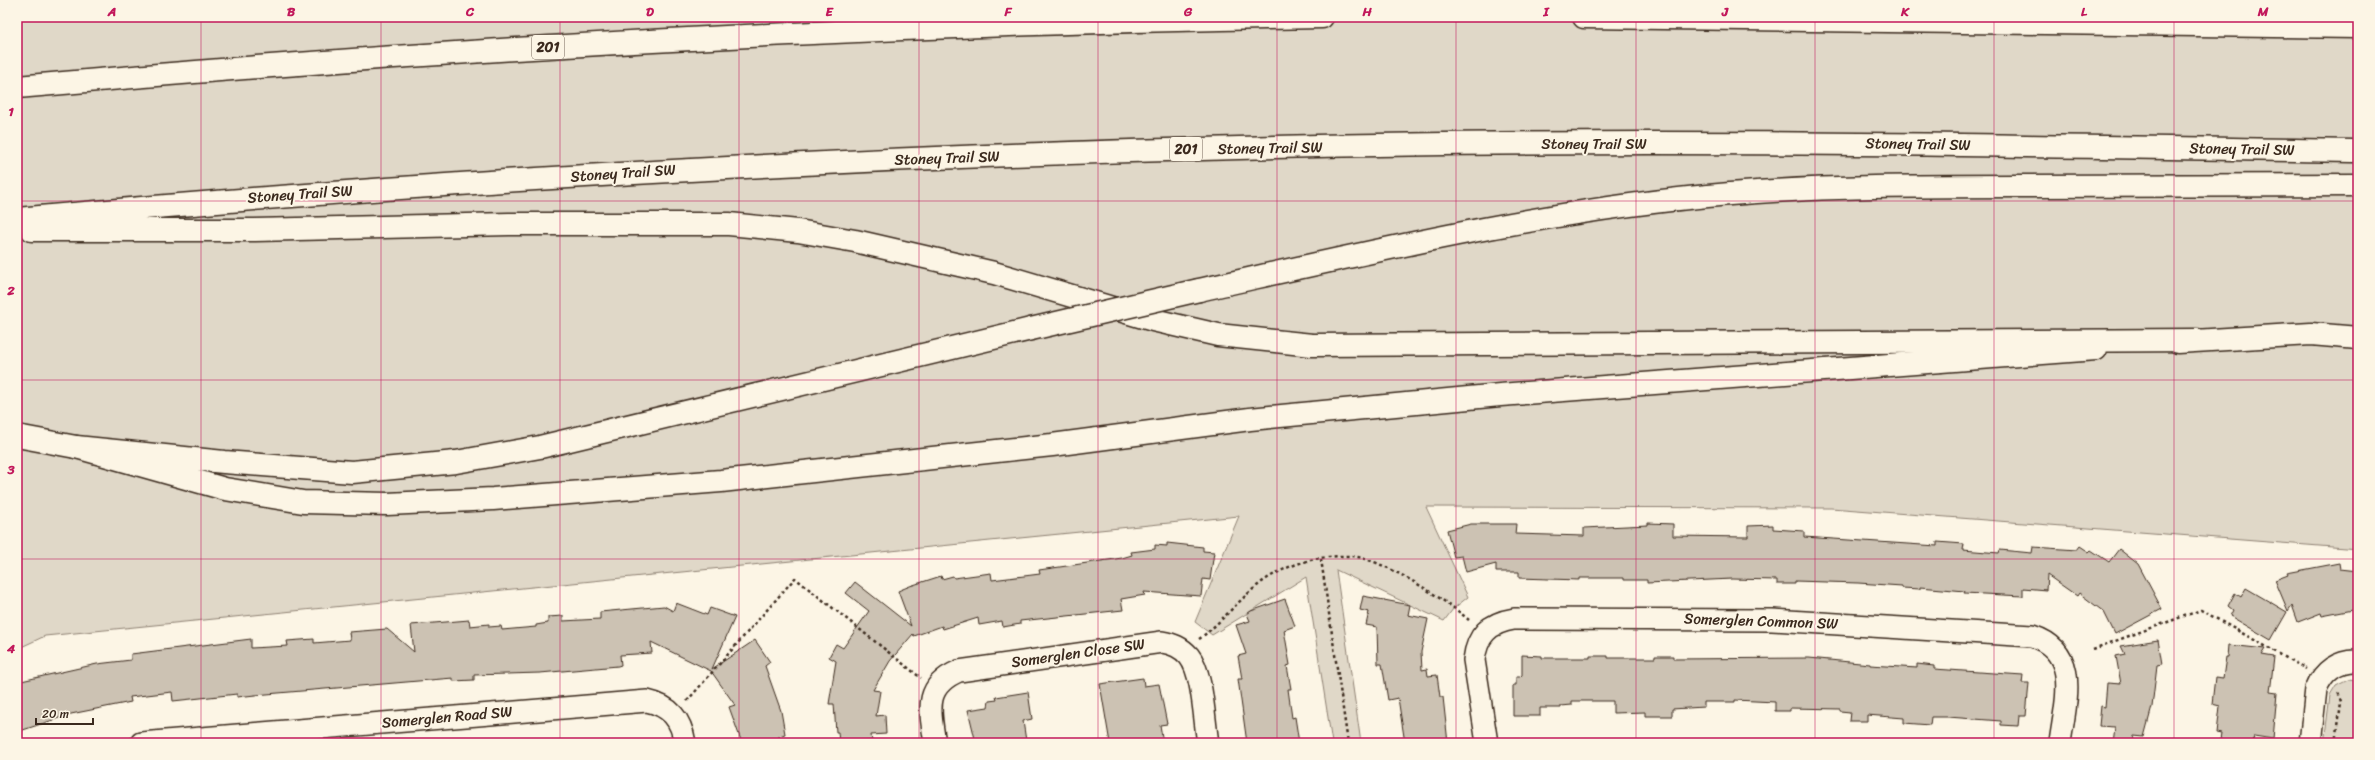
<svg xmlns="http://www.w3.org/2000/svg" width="2375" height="760" viewBox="0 0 2375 760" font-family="Sriracha,sans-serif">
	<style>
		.green { fill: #e0d8c8; stroke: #8e8173 }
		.building { fill: #ccc2b3; stroke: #3b2a1e }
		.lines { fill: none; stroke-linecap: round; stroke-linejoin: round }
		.minor-casing { stroke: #3b2a1e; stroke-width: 24 }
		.secondary-casing { stroke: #3b2a1e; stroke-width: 25 }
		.motorway-casing { stroke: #3b2a1e; stroke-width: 25 }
		.path { stroke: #3b2a1e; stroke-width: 2.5; stroke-dasharray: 3 3; stroke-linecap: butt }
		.minor { stroke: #fcf5e5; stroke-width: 21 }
		.secondary { stroke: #fcf5e5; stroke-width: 22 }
		.motorway { stroke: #fcf5e5; stroke-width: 22 }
		.motorway-bridge-casing { stroke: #3b2a1e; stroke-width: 25; stroke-linecap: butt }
		.motorway-bridge { stroke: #fcf5e5; stroke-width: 22 }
		.grid { fill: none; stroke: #c2185b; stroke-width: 1; stroke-opacity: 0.55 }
		.labels { text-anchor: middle; stroke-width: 4; stroke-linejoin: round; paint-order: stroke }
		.shield { fill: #fcf5e5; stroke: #75675a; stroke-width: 1 }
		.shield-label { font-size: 14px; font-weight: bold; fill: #3b2a1e }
		.street-label { font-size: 15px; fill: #3b2a1e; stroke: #fcf5e5 }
		.neatline { fill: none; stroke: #c2185b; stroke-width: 1.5 }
		.grid-label { font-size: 13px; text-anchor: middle; font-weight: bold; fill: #c2185b }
	</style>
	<rect width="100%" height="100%" fill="#fcf5e5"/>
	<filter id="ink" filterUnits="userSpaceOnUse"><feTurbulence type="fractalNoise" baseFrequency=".025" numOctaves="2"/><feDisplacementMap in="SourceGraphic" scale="8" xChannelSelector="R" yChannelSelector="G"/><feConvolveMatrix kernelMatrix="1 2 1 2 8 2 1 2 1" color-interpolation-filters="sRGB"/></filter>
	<g filter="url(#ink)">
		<!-- green -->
		<g class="green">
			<polygon points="17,17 2358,17 2358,549 1831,508 1426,507 1468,597 1453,609 1444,621 1336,570 1361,743 1332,743 1306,577 1212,635 1195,622 1239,516 45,636 17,649"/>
			<polygon points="2348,679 2358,680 2358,743 2324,743 2330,695 2336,685"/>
		</g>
		<!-- building -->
		<g class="building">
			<polygon points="1648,523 1673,524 1673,536 1748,537 1748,526 1773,525 1773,529 1804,531 1804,537 1937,546 1937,542 1964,544 1963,550 1999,553 2000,550 2032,553 2033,547 2077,550 2080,546 2089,552 2091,550 2109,562 2119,549 2138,564 2162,609 2115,634 2104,612 2079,593 2077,596 2047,575 2046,590 2023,588 2023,596 1964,593 1965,591 1920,587 1920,589 1902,588 1902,586 1858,583 1795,581 1795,584 1777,584 1777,580 1732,579 1647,583 1647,580 1624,580 1624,578 1579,578 1579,580 1519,578 1519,572 1496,572 1496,564 1466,572 1462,556 1454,557 1447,530 1471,524 1516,524 1515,534 1584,536 1584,528 1648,525"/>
			<polygon points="1167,543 1203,547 1203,551 1214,552 1210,580 1203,579 1201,596 1144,592 1145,595 1121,599 1123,610 1020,621 1020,624 1003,627 1002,621 979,625 978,618 943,629 942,626 914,636 913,634 890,661 873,690 880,691 876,716 885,715 886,734 871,735 872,741 839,743 838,732 836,732 834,704 829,704 836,661 829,657 836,644 843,648 869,611 846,593 855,582 911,626 898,591 910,586 941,576 942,579 953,576 954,578 991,573 992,580 1040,574 1039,570 1122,558 1132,555 1131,552 1155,549 1155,545 1167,546"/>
			<polygon points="2339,563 2340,569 2358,571 2358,609 2322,616 2321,613 2298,622 2292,605 2288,611 2275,580 2288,575 2287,573"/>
			<polygon points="2246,588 2287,612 2271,640 2230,616 2233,610 2228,606 2235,593 2241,597"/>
			<polygon points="1363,596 1410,605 1408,615 1428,619 1421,652 1422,670 1427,669 1428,676 1437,675 1440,697 1443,697 1448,743 1405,743 1398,698 1388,700 1382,664 1378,664 1377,627 1366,625 1369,612 1360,610"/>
			<polygon points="1285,599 1295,626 1284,630 1290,665 1287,666 1291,689 1288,689 1292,718 1295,717 1299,743 1247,743 1238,679 1242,679 1238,656 1246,654 1236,625 1250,621 1247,614 1251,611"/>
			<polygon points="676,603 707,615 710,608 735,617 712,669 755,640 770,662 765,666 781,711 785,734 779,736 780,743 742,743 729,707 735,705 711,671 651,642 652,653 620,655 621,665 618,666 540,673 474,675 474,680 453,681 453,678 255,695 237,697 237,694 173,701 172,692 130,697 131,702 71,714 17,732 17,682 97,664 131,660 131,654 251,639 251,648 288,646 287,641 314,639 314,643 350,640 349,632 387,629 414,652 411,625 469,620 470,626 489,624 489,627 501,626 502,630 536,627 536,625 548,623 548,617 563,616 563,621 600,619 600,612 664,606 673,611"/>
			<polygon points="2158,640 2162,664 2157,665 2152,707 2144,737 2134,736 2133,743 2113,743 2115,727 2099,726 2101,706 2105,707 2107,683 2121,684 2116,656 2125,654 2121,646"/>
			<polygon points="2229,645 2266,649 2262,655 2274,657 2270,692 2277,693 2273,739 2254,736 2253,743 2243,743 2221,740 2222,734 2217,733 2220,706 2212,704 2215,677 2223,678 2226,657 2228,657"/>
			<polygon points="1522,655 1542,656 1542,658 1590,658 1590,656 1608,656 1608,658 1655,658 1655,656 1673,656 1673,659 1809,658 1870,664 1870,665 1917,668 1917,664 1934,666 1934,669 2023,675 2022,683 2029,683 2026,716 2019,716 2018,726 2001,725 2001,721 1948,717 1931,717 1930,725 1904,723 1904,718 1867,715 1867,721 1849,721 1850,712 1840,711 1840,709 1790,708 1790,711 1775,711 1775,702 1735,700 1735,702 1704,702 1704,707 1672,709 1672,716 1645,716 1645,712 1613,713 1613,701 1572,701 1572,705 1561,706 1561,708 1540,708 1540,716 1513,716 1513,685 1516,685 1516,677 1520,677 1522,675"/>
			<polygon points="1143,678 1144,686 1159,684 1167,724 1160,725 1163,743 1110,743 1100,684"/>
			<polygon points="1028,692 1032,719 1023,721 1026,741 1024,741 1024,743 976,743 968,710 988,707 989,701 997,700 996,697"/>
		</g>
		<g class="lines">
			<defs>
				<g id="minor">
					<path d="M141,743L647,701C670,706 681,719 685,743"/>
					<path d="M935,743C930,711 923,686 959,671L1162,642C1173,644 1181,647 1189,656C1203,673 1204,720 1208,743"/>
					<path d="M1487,743L1474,660C1477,635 1489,623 1514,619L1772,620L2032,636C2082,652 2065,703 2060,743"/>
					<path d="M2310,743L2316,689C2323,671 2338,660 2358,661"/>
				</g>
				<g id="secondary">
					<polyline points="2178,342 2311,334 2358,338"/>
					<polyline points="17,436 76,447 225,489 303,502 387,504 493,499 721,481 1052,445 1250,419 1500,395 2096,349"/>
				</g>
				<g id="motorway">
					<polyline points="1584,17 2358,27"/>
					<path d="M17,87C451,48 886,24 1322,17"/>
					<path d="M17,219C424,182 831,158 1239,148C1612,138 1985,145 2358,151"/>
					<polyline points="32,230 255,230 509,224 729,224 798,231 855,241 994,273 1153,320 1218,335 1312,345 2197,340"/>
					<path d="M1199,290C1375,251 1550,209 1730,194C1826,186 1922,186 2018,186C2131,186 2245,185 2358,185"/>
					<polyline points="76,447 224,462 352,472 456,462 540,447 1031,329"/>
				</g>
			</defs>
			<!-- minor casing -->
			<use href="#minor" class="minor-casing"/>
			<!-- secondary casing -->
			<use href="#secondary" class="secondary-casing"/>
			<!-- motorway casing -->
			<use href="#motorway" class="motorway-casing"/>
			<!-- path -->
			<g class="path">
				<polyline points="1321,559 1348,743"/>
				<path d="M1199,639C1222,622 1239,599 1262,582C1287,564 1319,555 1350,556C1380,557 1446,600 1469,620"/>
				<polyline points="2093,649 2201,610 2306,669"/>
				<polyline points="687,701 795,578 921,678"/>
				<polyline points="2336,743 2341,702 2338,691"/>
			</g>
			<!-- minor -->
			<use href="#minor" class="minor"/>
			<!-- secondary -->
			<use href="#secondary" class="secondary"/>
			<!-- motorway -->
			<use href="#motorway" class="motorway"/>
			<defs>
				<polyline id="motorway-bridge" points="1031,329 1199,290"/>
			</defs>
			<!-- motorway-bridge casing -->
			<use href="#motorway-bridge" class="motorway-bridge-casing"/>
			<!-- motorway-bridge -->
			<use href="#motorway-bridge" class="motorway-bridge"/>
		</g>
	</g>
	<!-- grid -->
	<path class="grid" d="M201,17V743M381,17V743M560,17V743M739,17V743M919,17V743M1098,17V743M1277,17V743M1456,17V743M1636,17V743M1815,17V743M1994,17V743M2174,17V743M17,201H2358M17,380H2358M17,559H2358"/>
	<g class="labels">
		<!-- shield labels -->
		<g class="shield">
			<rect x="532" y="35" width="32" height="24" rx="3"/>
			<rect x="1170" y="137" width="32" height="24" rx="3"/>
		</g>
		<g class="shield-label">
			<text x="548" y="52">201</text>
			<text x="1186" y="154">201</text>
		</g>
		<!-- street labels -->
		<g class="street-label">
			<text x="1594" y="149">Stoney Trail SW</text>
			<text transform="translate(1918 144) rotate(1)" y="5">Stoney Trail SW</text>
			<text transform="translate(1270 148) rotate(-1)" y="5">Stoney Trail SW</text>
			<text transform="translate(2242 149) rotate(1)" y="5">Stoney Trail SW</text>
			<text transform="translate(947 158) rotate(-2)" y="5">Stoney Trail SW</text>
			<text transform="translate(623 173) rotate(-4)" y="5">Stoney Trail SW</text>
			<text transform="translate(300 194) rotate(-4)" y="5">Stoney Trail SW</text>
			<text transform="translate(1761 621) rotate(2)" y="5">Somerglen Common SW</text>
			<text transform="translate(1078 653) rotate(-8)" y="5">Somerglen Close SW</text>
			<text transform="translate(447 717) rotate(-5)" y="5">Somerglen Road SW</text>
		</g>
	</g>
	<!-- margin -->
	<rect width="2375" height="760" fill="none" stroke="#fcf5e5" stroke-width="44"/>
	<!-- scale -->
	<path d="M36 718v6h57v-6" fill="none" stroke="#3b2a1e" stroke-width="2"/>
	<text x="42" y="718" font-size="12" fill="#3b2a1e" stroke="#fcf5e5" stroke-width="3" paint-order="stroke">20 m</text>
	<rect x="22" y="22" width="2331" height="716" class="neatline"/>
	<g class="grid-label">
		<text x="112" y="16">A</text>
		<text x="291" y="16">B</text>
		<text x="470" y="16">C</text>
		<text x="650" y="16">D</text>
		<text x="829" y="16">E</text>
		<text x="1008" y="16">F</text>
		<text x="1188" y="16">G</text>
		<text x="1367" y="16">H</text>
		<text x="1546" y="16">I</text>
		<text x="1725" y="16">J</text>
		<text x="1905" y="16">K</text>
		<text x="2084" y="16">L</text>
		<text x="2263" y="16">M</text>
		<text x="11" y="116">1</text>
		<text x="11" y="295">2</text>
		<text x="11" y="474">3</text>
		<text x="11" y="653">4</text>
	</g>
</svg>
